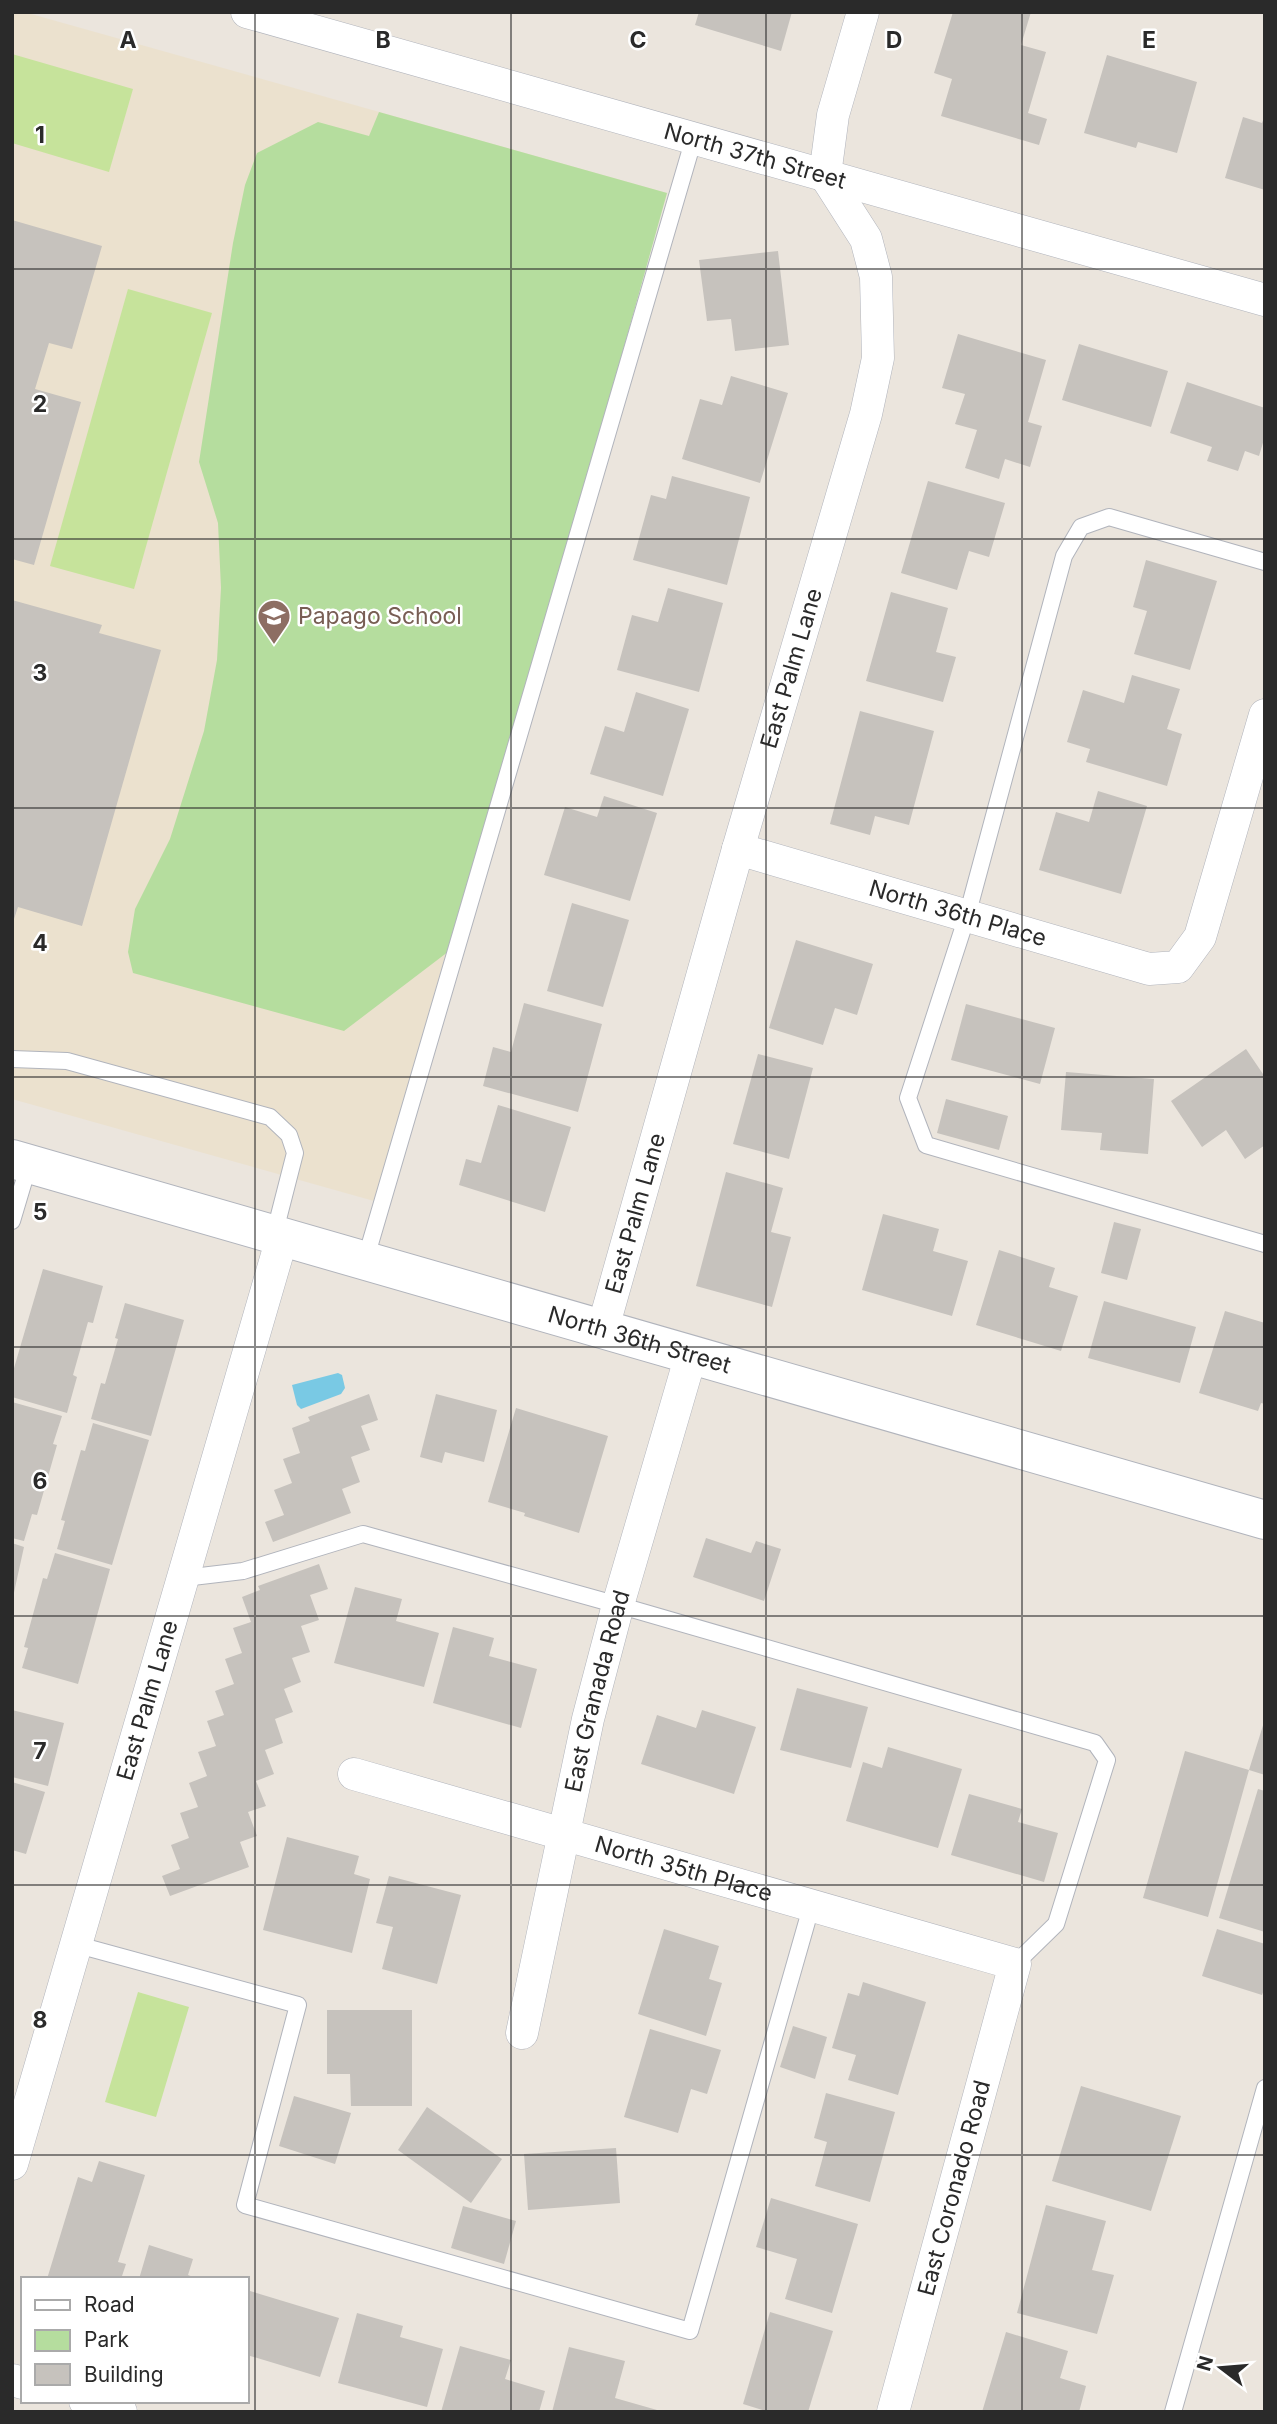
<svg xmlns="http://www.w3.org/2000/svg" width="1277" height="2424" viewBox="0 0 1277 2424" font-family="Inter,sans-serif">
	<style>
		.education { fill: #ebe1ce }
		.green { fill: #b5dd9e }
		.pitch { fill: #c6e39b }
		.water { fill: #79c9e4 }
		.building { fill: #c6c2bd }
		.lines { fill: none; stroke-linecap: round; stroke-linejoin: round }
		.service-casing { stroke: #b1b4bc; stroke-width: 18 }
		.minor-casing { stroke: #b1b4bc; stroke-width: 33 }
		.secondary-casing { stroke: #b1b4bc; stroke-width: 40 }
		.service { stroke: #fff; stroke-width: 16 }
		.minor { stroke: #fff; stroke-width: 32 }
		.secondary { stroke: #fff; stroke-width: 38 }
		.grid { fill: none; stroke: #2a2a2a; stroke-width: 2; stroke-opacity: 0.55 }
		.labels { text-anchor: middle; stroke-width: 5; stroke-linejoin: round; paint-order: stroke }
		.street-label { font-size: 23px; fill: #2a2a2a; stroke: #fff }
		.education-label { font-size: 23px; fill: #785e54; stroke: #fff; text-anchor: start }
		.grid-label { font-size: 23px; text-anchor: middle; font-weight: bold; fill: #2a2a2a; stroke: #fff; stroke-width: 5; stroke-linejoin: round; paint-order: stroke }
	</style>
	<rect width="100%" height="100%" fill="#ebe5dd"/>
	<!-- education -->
	<polygon class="education" points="12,12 24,12 667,193 374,1201 12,1099"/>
	<!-- green -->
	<polygon class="green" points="379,112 667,193 457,945 344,1031 133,973 128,952 135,909 170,839 204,731 217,660 221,588 218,523 199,462 233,243 245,185 257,153 318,122 369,136"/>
	<!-- pitch -->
	<g class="pitch">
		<polygon points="12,54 133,89 109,172 12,143"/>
		<polygon points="128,289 212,313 134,589 50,566"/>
		<polygon points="138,1992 189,2007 156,2117 105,2102"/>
	</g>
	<!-- water -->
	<polygon class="water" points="338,1373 342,1375 345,1388 341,1394 301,1409 297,1405 292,1385"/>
	<!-- building -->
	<g class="building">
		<polygon points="699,12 792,12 781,51 695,25"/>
		<polygon points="953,12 1031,12 1021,45 1046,52 1028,113 1047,119 1039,145 941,116 952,79 934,73"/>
		<polygon points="1107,55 1197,82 1177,153 1138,142 1136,148 1084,133"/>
		<polygon points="1265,115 1265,190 1225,178 1243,117 1262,123"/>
		<polygon points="12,220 102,246 72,349 49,343 35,389 81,402 34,565 12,559"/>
		<polygon points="778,251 789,345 735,351 731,319 707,321 699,260"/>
		<polygon points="958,334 1046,360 1028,422 1042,426 1030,467 1005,459 999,479 965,468 977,430 955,424 965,394 942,388"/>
		<polygon points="1079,344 1168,371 1151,427 1062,400"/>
		<polygon points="731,376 788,393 760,483 682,459 700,399 722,405"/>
		<polygon points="1187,382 1265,408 1265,436 1259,456 1245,451 1238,471 1207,461 1212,447 1170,433"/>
		<polygon points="672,476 750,497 727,585 633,560 651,495 666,499"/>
		<polygon points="928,481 1005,503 989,557 969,551 957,590 901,573"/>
		<polygon points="1146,560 1217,581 1190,670 1134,654 1147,611 1133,607"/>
		<polygon points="668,588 723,603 699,692 617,670 632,615 658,622"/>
		<polygon points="891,592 948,608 936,652 956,657 943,702 866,681"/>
		<polygon points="12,600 102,625 99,633 161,650 82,926 18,907 12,925"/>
		<polygon points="1132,675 1180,689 1167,729 1182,734 1167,786 1086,762 1090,749 1067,742 1083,690 1124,703"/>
		<polygon points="636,692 689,709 663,796 590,774 605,726 624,732"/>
		<polygon points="860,711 934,731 909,825 875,816 870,835 830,824"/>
		<polygon points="1098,791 1147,806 1121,894 1039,870 1056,812 1089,822"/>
		<polygon points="604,796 657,813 630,901 544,875 565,807 597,817"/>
		<polygon points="572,903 629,920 603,1007 547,991"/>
		<polygon points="796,940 873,964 857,1015 835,1008 823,1045 769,1028"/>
		<polygon points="524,1003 602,1024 578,1112 483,1086 493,1047 511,1052"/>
		<polygon points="966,1004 1055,1028 1040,1084 951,1060"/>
		<polygon points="1246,1049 1265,1077 1265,1145 1245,1159 1226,1130 1202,1147 1171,1101"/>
		<polygon points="758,1054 813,1068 789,1159 733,1144"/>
		<polygon points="1066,1072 1154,1079 1148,1154 1100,1150 1102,1133 1061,1130"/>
		<polygon points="946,1099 1008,1116 999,1150 937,1133"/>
		<polygon points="498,1105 571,1127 545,1212 459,1185 466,1159 481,1163"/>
		<polygon points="726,1172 783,1188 771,1232 791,1237 772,1307 696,1286"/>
		<polygon points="883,1214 939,1229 933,1251 968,1261 952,1316 862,1290"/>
		<polygon points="1114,1222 1141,1229 1127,1280 1101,1273"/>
		<polygon points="999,1250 1055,1268 1049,1287 1078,1296 1061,1351 976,1325"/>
		<polygon points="43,1269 103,1286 93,1323 88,1322 73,1375 77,1377 67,1413 12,1397 12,1375"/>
		<polygon points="1104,1301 1196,1327 1180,1383 1088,1358"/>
		<polygon points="125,1303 184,1320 151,1436 91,1419 101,1383 105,1384 118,1339 115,1338"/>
		<polygon points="1225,1311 1265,1323 1265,1404 1261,1403 1258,1411 1199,1393"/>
		<polygon points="369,1394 378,1420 361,1426 370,1450 351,1457 360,1482 342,1489 351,1513 273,1542 265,1522 284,1515 274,1490 292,1483 283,1459 300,1453 292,1428 310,1421 308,1417"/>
		<polygon points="436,1394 497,1410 484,1462 445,1452 442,1463 420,1457"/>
		<polygon points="12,1402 62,1416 53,1444 57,1445 37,1515 32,1514 24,1541 12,1538"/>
		<polygon points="516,1408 608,1436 579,1533 524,1516 525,1513 488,1502"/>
		<polygon points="93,1423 149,1440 112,1565 57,1549 65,1521 61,1520 81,1450 85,1451"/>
		<polygon points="706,1538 751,1553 756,1541 781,1549 764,1601 693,1577"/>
		<polygon points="12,1543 24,1547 13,1597 12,1597"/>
		<polygon points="55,1553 110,1569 78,1684 22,1668 28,1648 24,1647 43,1578 47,1579"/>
		<polygon points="319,1564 328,1589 310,1595 319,1620 301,1626 310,1652 292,1658 301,1682 284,1689 293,1712 275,1719 283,1743 265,1750 274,1774 256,1781 266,1806 248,1812 257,1836 240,1842 249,1867 170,1896 162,1876 180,1869 171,1845 189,1838 180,1813 198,1807 189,1783 207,1776 198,1752 216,1746 207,1721 224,1715 215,1691 234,1684 225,1659 242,1653 233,1628 251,1622 242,1597 260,1590 258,1586"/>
		<polygon points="355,1587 402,1599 396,1621 439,1633 424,1687 334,1663"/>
		<polygon points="453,1627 494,1638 489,1656 537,1669 521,1728 433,1703"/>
		<polygon points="797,1688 868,1707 851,1768 780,1750"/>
		<polygon points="12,1710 64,1723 48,1786 12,1777"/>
		<polygon points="702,1710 756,1727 734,1794 641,1764 657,1715 696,1728"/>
		<polygon points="1265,1719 1265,1775 1249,1770 1208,1917 1143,1898 1185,1751 1249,1770"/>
		<polygon points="888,1747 962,1769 938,1848 846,1821 863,1762 882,1768"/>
		<polygon points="12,1782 45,1792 26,1854 12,1850"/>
		<polygon points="1258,1789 1265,1791 1265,1932 1219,1918"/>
		<polygon points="969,1794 1022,1809 1018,1822 1058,1833 1044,1882 951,1855"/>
		<polygon points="287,1837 359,1856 354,1874 370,1879 352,1953 263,1930"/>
		<polygon points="389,1876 461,1895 437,1984 382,1969 393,1927 376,1923"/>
		<polygon points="664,1929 719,1946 709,1979 722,1983 706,2036 638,2014"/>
		<polygon points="1217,1929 1265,1944 1265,1987 1262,1995 1202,1976"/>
		<polygon points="863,1982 926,2002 898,2095 848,2080 856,2055 832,2048 848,1993 859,1996"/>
		<polygon points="327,2010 412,2010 412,2106 351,2106 350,2074 327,2074"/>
		<polygon points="793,2026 827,2037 815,2079 780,2067"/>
		<polygon points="650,2029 721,2050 707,2094 691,2089 678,2133 624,2117"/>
		<polygon points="1081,2086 1181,2116 1151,2211 1052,2181"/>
		<polygon points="826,2093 895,2112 870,2202 815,2186 827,2142 814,2138"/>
		<polygon points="294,2096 351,2113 335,2164 279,2146"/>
		<polygon points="427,2107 502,2159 471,2203 398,2150"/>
		<polygon points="616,2148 620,2203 528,2210 524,2154"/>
		<polygon points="99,2161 145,2175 118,2262 126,2264 121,2279 47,2279 78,2177 92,2182"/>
		<polygon points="771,2198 858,2224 832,2313 785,2299 797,2259 756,2247"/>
		<polygon points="1046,2205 1106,2221 1092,2270 1114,2275 1097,2334 1017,2313"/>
		<polygon points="463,2206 516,2221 504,2264 451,2248"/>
		<polygon points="149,2245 193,2259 188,2275 198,2279 139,2279"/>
		<polygon points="250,2291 339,2318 320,2377 247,2355 247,2302"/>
		<polygon points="770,2312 833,2331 808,2412 769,2412 743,2404"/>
		<polygon points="357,2313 403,2326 400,2337 443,2349 427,2407 338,2383"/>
		<polygon points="1006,2332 1068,2351 1060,2378 1086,2386 1079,2412 982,2412"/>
		<polygon points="460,2346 511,2360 505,2379 545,2391 539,2412 441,2412"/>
		<polygon points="569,2347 625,2361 615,2398 664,2412 552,2412"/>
	</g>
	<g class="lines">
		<defs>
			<g id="service">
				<polyline points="1265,562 1109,517 1081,527 1064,556 967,916 908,1098 926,1145 1265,1244"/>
				<polyline points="12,1059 67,1061 270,1117 289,1135 295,1153 274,1235"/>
				<polyline points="12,1221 29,1164"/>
				<polyline points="365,1261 694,138"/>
				<polyline points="184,1578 243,1571 363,1534 618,1605 1095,1743 1107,1760 1056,1924 1015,1964"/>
				<polyline points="78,1945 298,2005 245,2205 690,2331 812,1904"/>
				<polyline points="1173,2412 1265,2088"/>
			</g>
			<g id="minor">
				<path id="s1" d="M247,12L1265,300"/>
				<path id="s2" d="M738,849L1149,969L1178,967L1200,937L1265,715"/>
				<path id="s3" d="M603,1328L738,849L866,414L878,358L876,277L866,239L825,175L833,115L863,12"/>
				<path id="s4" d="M354,1774L1015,1964L893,2412"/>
				<path id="s5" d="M522,2033L588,1719L618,1605L691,1355"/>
				<path id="s6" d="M12,2164L282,1238"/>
				<polyline points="12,2380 23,2383"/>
				<polyline points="85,2401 121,2412"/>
			</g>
			<g id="secondary">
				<path id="s7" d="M12,1159L1265,1520"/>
			</g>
		</defs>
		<!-- service casing -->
		<use href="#service" class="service-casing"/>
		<!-- minor casing -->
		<use href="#minor" class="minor-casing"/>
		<!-- secondary casing -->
		<use href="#secondary" class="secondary-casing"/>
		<!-- service -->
		<use href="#service" class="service"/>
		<!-- minor -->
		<use href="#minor" class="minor"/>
		<!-- secondary -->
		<use href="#secondary" class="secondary"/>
	</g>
	<!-- grid -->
	<path class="grid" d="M255,12V2412M511,12V2412M766,12V2412M1022,12V2412M12,269H1265M12,539H1265M12,808H1265M12,1077H1265M12,1347H1265M12,1616H1265M12,1885H1265M12,2155H1265"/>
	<!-- icons -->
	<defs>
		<symbol id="school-pin" viewBox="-11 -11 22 30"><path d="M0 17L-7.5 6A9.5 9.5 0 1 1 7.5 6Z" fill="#8d6e63" stroke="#fff"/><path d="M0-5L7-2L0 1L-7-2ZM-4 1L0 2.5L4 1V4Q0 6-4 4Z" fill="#fff"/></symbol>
	</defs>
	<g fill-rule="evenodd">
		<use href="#school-pin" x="255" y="597" width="38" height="52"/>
	</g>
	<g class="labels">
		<!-- street labels -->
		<g class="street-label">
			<text dy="8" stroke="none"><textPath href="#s1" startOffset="528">North 37th Street</textPath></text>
			<text dy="8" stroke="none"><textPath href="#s3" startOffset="686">East Palm Lane</textPath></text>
			<text dy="8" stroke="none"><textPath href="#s2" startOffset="229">North 36th Place</textPath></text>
			<text dy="8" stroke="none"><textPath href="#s3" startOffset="119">East Palm Lane</textPath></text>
			<text dy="8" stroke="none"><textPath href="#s7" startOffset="653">North 36th Street</textPath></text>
			<text dy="8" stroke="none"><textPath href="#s5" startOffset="350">East Granada Road</textPath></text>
			<text dy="8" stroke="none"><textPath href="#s6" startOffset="483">East Palm Lane</textPath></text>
			<text dy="8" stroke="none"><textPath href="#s4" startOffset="343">North 35th Place</textPath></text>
			<text transform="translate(954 2188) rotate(-75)" y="8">East Coronado Road</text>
		</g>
		<!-- education labels -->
		<g class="education-label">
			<text x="298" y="624">Papago School</text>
		</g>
	</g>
	<g class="grid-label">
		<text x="128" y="48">A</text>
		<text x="383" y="48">B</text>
		<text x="638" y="48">C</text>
		<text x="894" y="48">D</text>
		<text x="1149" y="48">E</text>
		<text x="40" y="143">1</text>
		<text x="40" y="412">2</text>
		<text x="40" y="681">3</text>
		<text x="40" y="951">4</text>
		<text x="40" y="1220">5</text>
		<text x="40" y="1489">6</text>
		<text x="40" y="1759">7</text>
		<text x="40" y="2028">8</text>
	</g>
	<!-- border -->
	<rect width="1277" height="2424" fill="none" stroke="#2a2a2a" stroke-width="28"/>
	<!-- legend -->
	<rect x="21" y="2277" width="228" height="126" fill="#ffffff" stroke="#aaaaaa" stroke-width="2"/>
	<rect x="35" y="2300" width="35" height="10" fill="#ffffff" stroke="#aaaaaa" stroke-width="2"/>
	<text x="84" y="2312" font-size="21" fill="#2a2a2a">Road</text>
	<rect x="35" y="2330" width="35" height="21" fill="#b5dd9e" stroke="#aaaaaa" stroke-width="2"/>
	<text x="84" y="2347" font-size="21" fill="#2a2a2a">Park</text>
	<rect x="35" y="2364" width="35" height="21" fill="#c6c2bd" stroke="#aaaaaa" stroke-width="2"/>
	<text x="84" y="2382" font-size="21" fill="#2a2a2a">Building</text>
	<!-- north arrow -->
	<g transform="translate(1221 2368) rotate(286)" stroke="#ffffff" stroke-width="5" paint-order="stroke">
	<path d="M0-5L12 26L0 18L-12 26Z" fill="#2a2a2a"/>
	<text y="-10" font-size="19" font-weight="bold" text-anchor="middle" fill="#2a2a2a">N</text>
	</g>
</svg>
